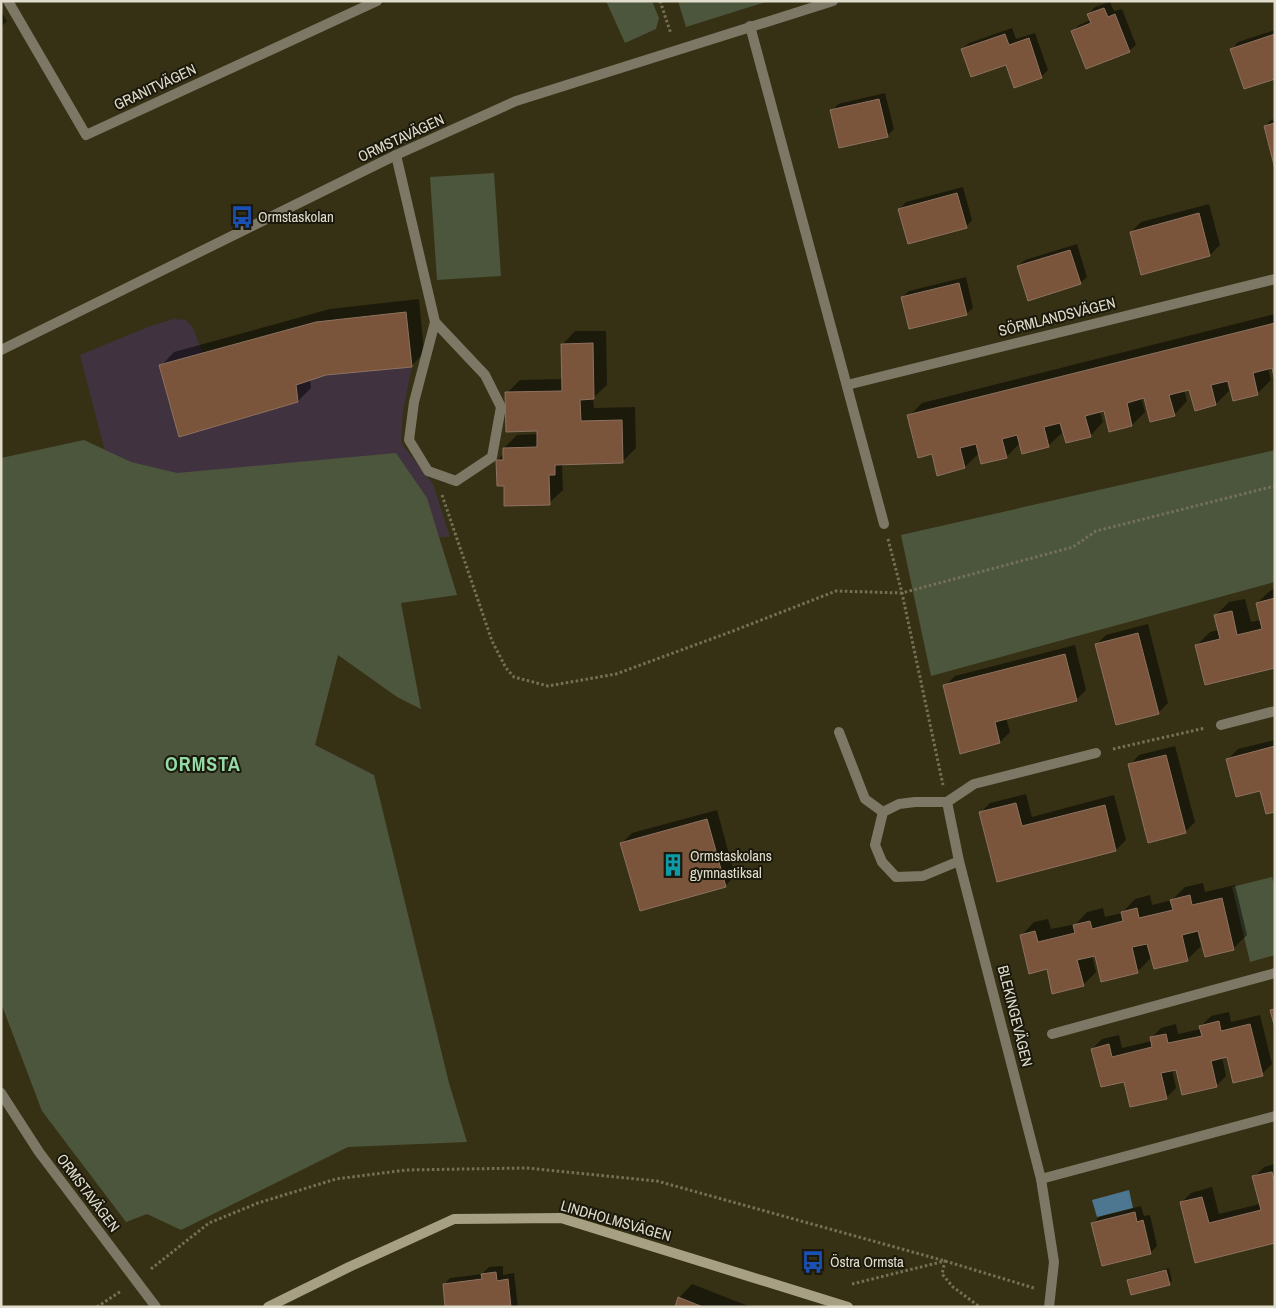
<svg xmlns="http://www.w3.org/2000/svg" width="1276" height="1308" viewBox="0 0 1276 1308" font-family="'Archivo Narrow',sans-serif">
	<style>
		.education { fill: #413240 }
		.green { fill: #4c563d }
		.water { fill: #4d7691 }
		.shadow { fill: #0007 }
		.building { fill: #7a553c; stroke: #8e715f }
		.lines { fill: none; stroke-linecap: round; stroke-linejoin: round }
		.path { stroke: #757158; stroke-width: 3; stroke-dasharray: 2.5 2.5; stroke-linecap: butt }
		.lane { stroke: #7d7865; stroke-width: 10 }
		.street { stroke: #7d7865; stroke-width: 10 }
		.secondary { stroke: #a8a083; stroke-width: 10 }
		.labels { text-anchor: middle; stroke-width: 4; stroke-linejoin: round; paint-order: stroke }
		.street-label { font-size: 15px; fill: #e0ddcc; stroke: #1b180c }
		.poi-label { font-size: 15px; fill: #e0ddcc; stroke: #1b180c; text-anchor: start }
		.district-label { font-size: 20px; font-weight: bold; letter-spacing: 1px; fill: #94dba8; stroke: #1b180c }
	</style>
	<rect width="100%" height="100%" fill="#363114"/>
	<!-- education -->
	<polygon class="education" points="406,312 412,367 403,411 401,443 433,484 450,537 181,543 119,506 80,355 148,327 173,319 186,320 192,326 203,353 316,322"/>
	<!-- green -->
	<g class="green">
		<polygon points="606,1 652,1 659,18 656,29 625,43"/>
		<polygon points="678,1 769,1 686,27"/>
		<polygon points="494,173 501,276 437,280 430,177"/>
		<polygon points="84,440 131,462 177,473 396,453 427,498 457,595 401,603 421,709 397,697 338,655 315,745 374,775 449,1083 467,1142 348,1147 181,1230 147,1214 126,1222 42,1111 1,1003 1,458"/>
		<polygon points="1275,450 1275,582 931,676 901,535"/>
		<polygon points="1272,877 1275,887 1275,955 1250,962 1232,887"/>
	</g>
	<!-- water -->
	<polygon class="water" points="1129,1190 1133,1208 1097,1217 1092,1200"/>
	<!-- shadow -->
	<g class="shadow">
		<polygon points="1110,2 1114,11 1122,9 1136,45 1129,51 1073,31 1079,25 1091,20 1089,14 1095,7"/>
		<polygon points="1,11 7,21 1,27"/>
		<polygon points="1012,28 1016,39 1035,33 1048,70 1041,77 962,49 969,43"/>
		<polygon points="1275,30 1275,78 1232,49 1238,42"/>
		<polygon points="885,93 894,129 887,136 832,111 838,104"/>
		<polygon points="1275,119 1275,164 1265,127 1271,120"/>
		<polygon points="963,187 972,220 966,227 900,209 906,202"/>
		<polygon points="1209,204 1220,245 1210,255 1131,232 1141,222"/>
		<polygon points="1077,244 1087,277 1080,283 1018,266 1025,260"/>
		<polygon points="966,277 973,308 966,314 902,297 909,291"/>
		<polygon points="419,299 424,353 411,366 325,374 310,379 311,388 298,401 161,366 174,352 330,309"/>
		<polygon points="1275,314 1275,376 1272,367 1268,368 1271,380 1258,393 1234,399 1229,379 1226,380 1229,391 1216,404 1190,388 1184,390 1187,401 1174,415 1145,396 1141,397 1145,412 1132,425 1105,410 1100,411 1103,422 1090,436 1061,421 1059,422 1062,433 1048,446 1020,443 1006,457 979,453 965,467 933,453 909,416 922,403"/>
		<polygon points="575,331 606,331 607,385 593,398 594,408 635,407 636,448 622,462 565,463 562,466 563,490 549,503 505,485 497,461 504,454 504,448 517,435 538,434 538,430 507,393 520,380 563,379 562,345"/>
		<polygon points="1275,589 1275,667 1196,646 1210,632 1219,630 1216,615 1229,602 1245,599 1251,622 1261,620 1257,603 1271,590"/>
		<polygon points="1148,624 1168,703 1158,713 1096,645 1106,635"/>
		<polygon points="1075,645 1086,690 1076,700 1006,718 1010,732 1000,742 945,686 955,676"/>
		<polygon points="1275,740 1275,811 1261,789 1228,759 1238,749"/>
		<polygon points="1175,746 1195,822 1185,832 1130,765 1139,755"/>
		<polygon points="1026,794 1032,817 1114,795 1126,840 1116,850 998,881 980,813 990,803"/>
		<polygon points="717,810 735,876 725,886 622,843 632,833"/>
		<polygon points="1203,883 1205,892 1235,885 1247,935 1233,949 1200,935 1198,935 1201,946 1187,960 1152,957 1137,972 1096,955 1092,956 1096,972 1083,985 1048,968 1021,936 1034,922 1048,919 1051,929 1076,924 1087,912 1103,908 1105,917 1122,913 1135,899 1150,895 1152,905 1172,900 1185,887"/>
		<polygon points="1229,1012 1231,1022 1260,1015 1272,1064 1262,1074 1228,1056 1222,1057 1226,1076 1216,1086 1177,1068 1172,1069 1176,1088 1166,1098 1125,1081 1092,1049 1102,1039 1119,1035 1122,1048 1152,1041 1151,1038 1161,1028 1176,1024 1178,1034 1201,1029 1201,1026 1211,1016"/>
		<polygon points="1275,1164 1275,1242 1196,1262 1181,1203 1191,1193 1212,1187 1219,1214 1260,1204 1254,1177 1264,1167"/>
		<polygon points="1141,1206 1144,1216 1150,1215 1157,1246 1151,1252 1103,1264 1092,1224 1099,1217"/>
		<polygon points="503,1266 503,1275 514,1273 518,1307 446,1307 444,1285 450,1278 482,1274 489,1267"/>
		<polygon points="1169,1268 1172,1281 1169,1284 1128,1281 1131,1278"/>
		<polygon points="692,1284 751,1307 676,1307 679,1298"/>
	</g>
	<!-- building -->
	<g class="building">
		<polygon points="1104,8 1108,17 1115,14 1130,52 1086,69 1071,31 1091,23 1087,14"/>
		<polygon points="1005,34 1009,45 1029,38 1042,78 1014,88 1006,65 971,77 961,49"/>
		<polygon points="1275,34 1275,79 1244,89 1230,49"/>
		<polygon points="879,99 888,137 839,148 830,110"/>
		<polygon points="1275,123 1275,169 1264,126"/>
		<polygon points="957,193 967,228 908,244 898,209"/>
		<polygon points="1199,213 1210,256 1141,275 1130,232"/>
		<polygon points="1070,250 1081,284 1028,301 1017,266"/>
		<polygon points="959,283 967,315 909,329 901,297"/>
		<polygon points="406,312 412,367 326,375 296,385 298,402 179,437 159,365 316,322"/>
		<polygon points="1275,323 1275,381 1272,368 1253,373 1258,395 1233,401 1228,381 1211,385 1216,405 1195,411 1189,390 1169,395 1175,416 1150,422 1144,398 1127,403 1132,426 1109,432 1104,411 1085,416 1091,437 1066,443 1060,423 1044,427 1049,447 1022,454 1017,435 1002,439 1007,458 981,464 976,444 960,448 965,468 937,476 932,454 918,458 907,415"/>
		<polygon points="593,343 594,399 580,400 581,421 622,420 623,463 555,465 555,475 549,475 550,505 504,506 504,486 497,486 496,460 503,460 503,448 537,447 537,431 506,432 505,392 562,391 561,344"/>
		<polygon points="1275,598 1275,668 1205,685 1195,645 1220,639 1214,615 1232,611 1237,635 1262,629 1256,603"/>
		<polygon points="1138,633 1159,714 1116,725 1095,644"/>
		<polygon points="1065,654 1077,701 995,722 1000,743 960,754 943,685"/>
		<polygon points="1275,746 1275,812 1266,814 1260,791 1236,797 1226,759"/>
		<polygon points="1166,755 1186,833 1148,843 1128,764"/>
		<polygon points="1016,803 1022,826 1105,805 1116,851 997,882 979,812"/>
		<polygon points="707,819 726,887 640,911 620,843"/>
		<polygon points="1190,895 1192,905 1222,898 1234,950 1205,957 1198,931 1182,935 1188,961 1154,969 1147,944 1132,947 1138,973 1101,982 1095,956 1077,960 1084,986 1052,994 1047,969 1029,974 1020,935 1035,931 1038,942 1075,933 1073,925 1090,921 1092,929 1123,921 1121,912 1137,908 1139,918 1173,910 1170,900"/>
		<polygon points="1275,1009 1275,1028 1270,1010"/>
		<polygon points="1219,1021 1221,1031 1250,1024 1263,1076 1233,1083 1227,1057 1211,1061 1217,1087 1182,1095 1176,1070 1161,1073 1167,1099 1130,1107 1124,1082 1101,1087 1091,1049 1109,1044 1112,1057 1152,1047 1150,1037 1166,1034 1168,1043 1202,1036 1199,1026"/>
		<polygon points="1272,1172 1275,1184 1275,1243 1195,1263 1180,1202 1202,1197 1209,1223 1261,1210 1252,1176"/>
		<polygon points="1135,1212 1137,1222 1143,1220 1151,1254 1102,1266 1091,1223"/>
		<polygon points="1166,1270 1170,1285 1131,1295 1127,1280"/>
		<polygon points="496,1272 497,1281 508,1279 511,1307 445,1307 443,1284 482,1279 481,1274"/>
		<polygon points="678,1297 703,1307 675,1307"/>
	</g>
	<g class="lines">
		<!-- path -->
		<g class="path">
			<polyline points="660,1 671,34"/>
			<polyline points="442,495 492,641 506,668 514,677 548,686 616,674 733,631 836,591 902,593 1073,547 1096,531 1275,486"/>
			<polyline points="888,539 902,593 943,785"/>
			<polyline points="1113,749 1205,728"/>
			<polyline points="151,1269 209,1223 258,1203 336,1179 406,1170 526,1168 657,1181 945,1261 1034,1288"/>
			<polyline points="852,1284 945,1261 942,1274 953,1287 980,1307"/>
			<polyline points="97,1307 121,1291"/>
		</g>
		<!-- lane -->
		<g class="lane">
			<polyline points="396,155 435,322 485,375 501,407 492,457 456,481 428,471 409,440 414,402 435,322"/>
			<polyline points="1221,725 1275,711"/>
		</g>
		<!-- street -->
		<g class="street">
			<polyline points="8,1 86,135 377,1"/>
			<polyline points="750,26 884,524"/>
			<polyline points="1,350 396,155 516,101 833,1"/>
			<polyline points="847,385 1275,279"/>
			<polyline points="839,732 865,799 883,812"/>
			<polyline points="947,802 974,784 1096,753"/>
			<polyline points="959,861 923,876 896,877 882,862 875,845 883,812 899,804 915,802 947,802 959,861 1041,1179 1054,1262 1049,1307"/>
			<polyline points="1052,1034 1275,973"/>
			<polyline points="1,1093 39,1152 156,1307"/>
			<polyline points="1041,1179 1275,1116"/>
		</g>
		<!-- secondary -->
		<polyline class="secondary" points="268,1307 349,1267 454,1219 561,1218 848,1307"/>
	</g>
	<!-- icons -->
	<defs>
		<symbol id="bus-bare" viewBox="-9 -9 18 18"><path d="M-5-6H5V4H4V6H2V4H-2V6H-4V4H-5ZM-3.5-4V0h7V-4ZM-3.5 1.2v1.5H-2V1.2ZM2 1.2v1.5H3.5V1.2Z" fill="#1a4fb4" stroke="#1b180c" stroke-width="2.5" paint-order="stroke"/></symbol>
		<symbol id="building-bare" viewBox="-9 -9 18 18"><path d="M-4-6H4V6H1V3H-1V6H-4ZM-2.5-4.3h1.7v1.8h-1.7ZM.8-4.3h1.7v1.8H.8ZM-2.5-1h1.7V.8h-1.7ZM.8-1h1.7V.8H.8Z" fill="#0f9aa8" stroke="#1b180c" stroke-width="2.5" paint-order="stroke"/></symbol>
	</defs>
	<g fill-rule="evenodd">
		<use href="#bus-bare" x="226" y="201" width="32" height="32"/>
		<use href="#building-bare" x="657" y="849" width="32" height="32"/>
		<use href="#bus-bare" x="797" y="1246" width="32" height="32"/>
	</g>
	<g class="labels">
		<!-- street labels -->
		<g class="street-label">
			<text transform="translate(155 87) rotate(-25)" y="5">GRANITVÄGEN</text>
			<text transform="translate(401 138) rotate(-25)" y="5">ORMSTAVÄGEN</text>
			<text transform="translate(1057 317) rotate(-14)" y="5">SÖRMLANDSVÄGEN</text>
			<text transform="translate(1015 1016) rotate(76)" y="5">BLEKINGEVÄGEN</text>
			<text transform="translate(88 1193) rotate(53)" y="5">ORMSTAVÄGEN</text>
			<text transform="translate(616 1221) rotate(16)" y="5">LINDHOLMSVÄGEN</text>
		</g>
		<!-- poi labels -->
		<g class="poi-label">
			<text x="258" y="222">Ormstaskolan</text>
			<text x="690" y="861">Ormstaskolans<tspan x="690" dy="17">gymnastiksal</tspan></text>
			<text x="830" y="1267">Östra Ormsta</text>
		</g>
		<!-- district labels -->
		<g class="district-label">
			<text x="203" y="771">ORMSTA</text>
		</g>
	</g>
	<!-- border -->
	<rect width="1276" height="1308" fill="none" stroke="#e0ddcc" stroke-width="5"/>
</svg>
